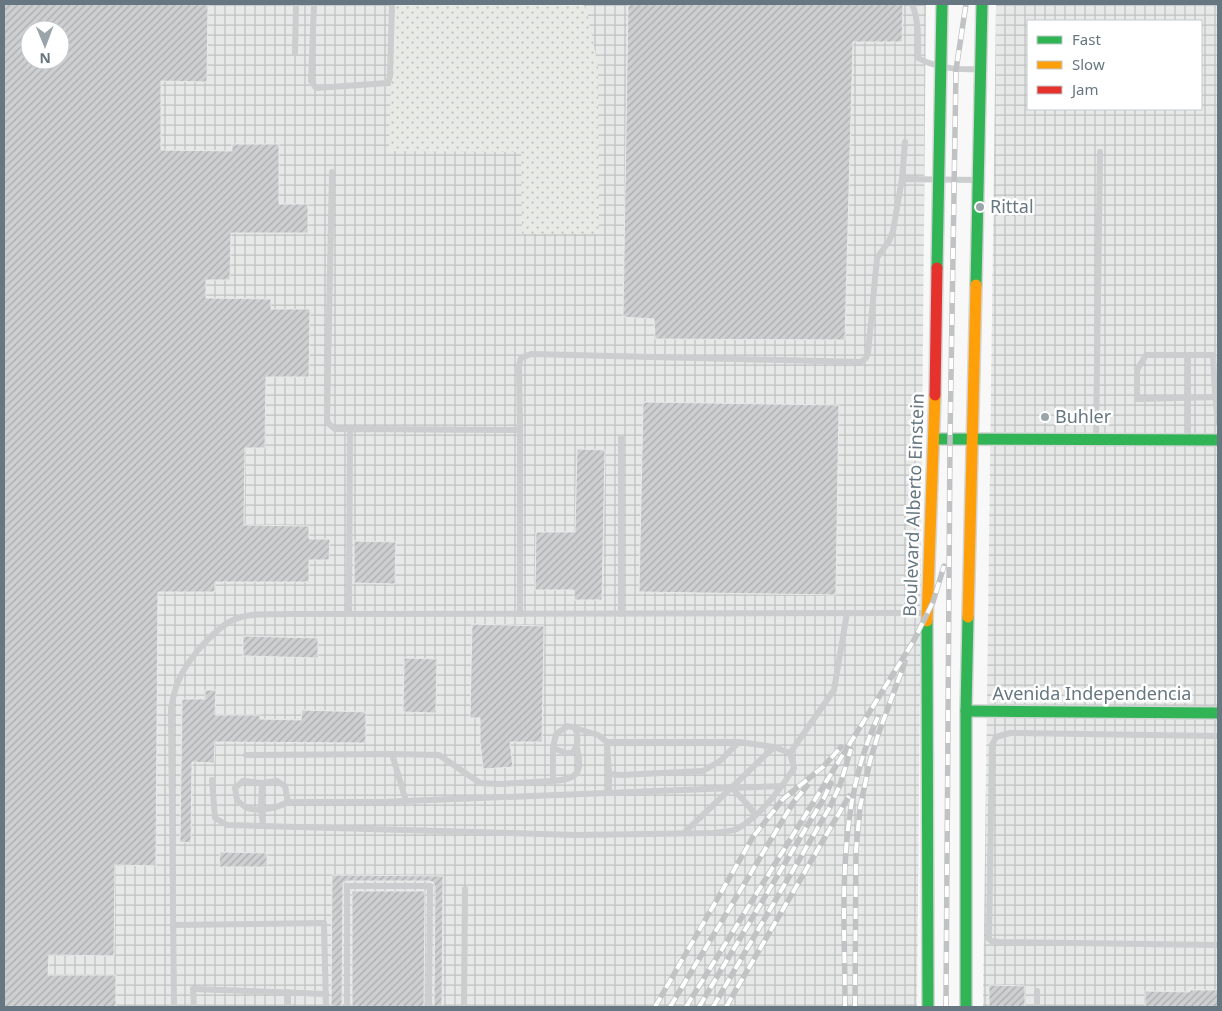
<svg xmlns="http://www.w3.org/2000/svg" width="1222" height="1011" viewBox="0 0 1222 1011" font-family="'Noto Sans',sans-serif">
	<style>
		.industrial { fill: url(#industrial-grid); fill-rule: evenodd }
		.green { fill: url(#green-dots) }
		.building { fill: url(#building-hatch); stroke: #e8e8e8; fill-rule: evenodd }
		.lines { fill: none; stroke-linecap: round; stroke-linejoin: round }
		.fast-casing { stroke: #d4d5d6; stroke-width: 14 }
		.slow-casing { stroke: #d4d5d6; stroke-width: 14 }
		.jam-casing { stroke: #d4d5d6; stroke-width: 14 }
		.lane { stroke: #cbcdce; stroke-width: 6 }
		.fast { stroke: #30b455; stroke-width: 11 }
		.slow { stroke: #ff9f0a; stroke-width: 11 }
		.jam { stroke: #e5322d; stroke-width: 11 }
		.rail-casing { stroke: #c1c2c3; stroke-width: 5.5 }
		.rail { stroke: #fff; stroke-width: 4; stroke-dasharray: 11; stroke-linecap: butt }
		.poi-dot { fill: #99a4ab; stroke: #fff; stroke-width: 2 }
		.labels { text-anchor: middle; stroke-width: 5; stroke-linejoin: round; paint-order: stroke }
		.poi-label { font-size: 18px; fill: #667781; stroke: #fff; text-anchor: start }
		.street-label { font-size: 18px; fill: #667781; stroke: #fff }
	</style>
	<defs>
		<pattern id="industrial-grid" width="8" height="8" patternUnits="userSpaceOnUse" patternTransform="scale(1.25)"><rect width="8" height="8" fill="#e7e9e8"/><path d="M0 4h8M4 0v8" fill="none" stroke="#bfc2c1"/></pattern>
		<pattern id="green-dots" width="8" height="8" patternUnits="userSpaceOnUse" patternTransform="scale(1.25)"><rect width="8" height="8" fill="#e8eae6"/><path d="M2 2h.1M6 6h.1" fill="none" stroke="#c0c2c0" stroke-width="1.8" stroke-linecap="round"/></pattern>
		<pattern id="building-hatch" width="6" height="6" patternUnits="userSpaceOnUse" patternTransform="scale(1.25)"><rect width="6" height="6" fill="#cdcfd0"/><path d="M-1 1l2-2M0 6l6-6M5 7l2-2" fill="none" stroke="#aaadae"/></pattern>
	</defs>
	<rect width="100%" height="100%" fill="#f8f8f8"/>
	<!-- industrial -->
	<g class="industrial">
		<path d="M4,4H926L917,1007H4ZM30,30H60V60H30Z"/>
		<path d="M996,4H1218V1007H983ZM1028,21H1201V109H1028Z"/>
	</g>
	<!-- green -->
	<polygon class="green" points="393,4 583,4 587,11 598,66 599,234 522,234 521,152 389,151"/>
	<!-- building -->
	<g class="building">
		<path d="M4,4H208L207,82L161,81V150L232,151V144H279V204H308V233H231L230,280H206V298L271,299V309H310L309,377H266L265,448H245L244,525L309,526V539H330L329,560H309V582H215V592H158L156,866L115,865L114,956L49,955L48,975H116V1007H4ZM30,30H60V60H30Z"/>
		<polygon points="628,4 903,4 902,42 853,42 845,340 655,339 654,319 623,317"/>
		<polygon points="643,402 839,405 836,595 639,592"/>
		<polygon points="577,449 605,450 602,600 574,600 574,590 535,590 536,532 575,532"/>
		<polygon points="354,541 396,542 395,584 354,583"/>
		<polygon points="472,624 544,626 542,742 510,742 513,767 483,769 480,741 480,718 470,718"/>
		<polygon points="243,636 318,638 318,658 243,656"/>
		<polygon points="404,658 437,659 436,713 403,712"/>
		<polygon points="205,690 216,690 215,715 260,715 260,719 301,720 302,710 366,712 366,743 215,742 214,763 192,762 191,843 180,842 182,699 205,699"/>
		<polygon points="220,852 267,853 267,867 219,867"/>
		<polygon points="332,875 443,876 442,1007 434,1007 435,886 433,882 430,881 347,881 343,883 342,1007 331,1007"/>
		<polygon points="352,891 425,891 424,1007 352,1007"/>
		<polygon points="989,985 1025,986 1025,1007 989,1007"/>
		<polygon points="1190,990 1218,990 1218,1007 1145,1007 1145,991 1190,992"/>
	</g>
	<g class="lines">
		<defs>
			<g id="fast">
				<polyline points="937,268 942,4"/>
				<polyline points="976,285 982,4"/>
				<polyline points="934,439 1218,440"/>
				<polyline points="927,621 928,1007"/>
				<polyline points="966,711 1218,713"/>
				<polyline points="966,1007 966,711 968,617"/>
			</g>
			<g id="slow">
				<polyline points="968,617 976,285"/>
				<polyline points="927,621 935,395"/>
			</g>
			<polyline id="jam" points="935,395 937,268"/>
		</defs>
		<!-- fast casing -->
		<use href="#fast" class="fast-casing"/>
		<!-- slow casing -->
		<use href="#slow" class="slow-casing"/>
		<!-- jam casing -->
		<use href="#jam" class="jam-casing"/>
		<!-- lane -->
		<g class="lane">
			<polyline points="314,4 311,81 316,88 388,83 390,76 392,4"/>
			<path d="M912,4C919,20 918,41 918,58C936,68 958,70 979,69"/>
			<polyline points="295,53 296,4"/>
			<polyline points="332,172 327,419 329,424 335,429 350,429"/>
			<polyline points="902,179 905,142"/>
			<path d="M1216,397L1137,399V370L1146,355H1213C1214,377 1215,400 1218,422"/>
			<polyline points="520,430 520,614"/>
			<polyline points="1096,438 1100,152"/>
			<polyline points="1188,439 1188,355"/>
			<polyline points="349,614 926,613"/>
			<polyline points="621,614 621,438"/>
			<polyline points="1218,736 1010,733 996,737 992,745 989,939 991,941 999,942 1218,945"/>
			<polyline points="607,742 609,774 621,775 703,771 720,761 739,742"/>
			<path d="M553,748L566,753H572C579,745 578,740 576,730"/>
			<polyline points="392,754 406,801"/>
			<polyline points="246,755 392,754 439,755 480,783 499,784 553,781 553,748 556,734 568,726 598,735 607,742 739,742 774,747"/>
			<path d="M212,780L215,818L227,825L576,835L713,833C720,832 730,832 737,829C760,816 780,790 794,768L790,753L834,690L847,613"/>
			<path d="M553,781C578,779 583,773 577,748"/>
			<polyline points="262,783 261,809 263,825"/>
			<polyline points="731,787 748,805 755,815"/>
			<polyline points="609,792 609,774"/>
			<path d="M288,802L285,786L277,781L262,783L243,781L235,788L237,800C239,802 243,806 247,808C259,812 277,808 288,802H380L782,786"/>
			<polyline points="684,833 774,747 790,753"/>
			<polyline points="173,925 324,923 326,1007"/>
			<polyline points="288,992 288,1007"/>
			<path d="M174,1007L171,709C175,683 182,670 198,650C208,639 220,626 233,620C249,612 270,615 287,614C307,614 328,614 349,614L350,429L520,430L519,365L521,358L531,354L861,362L866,358L868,353L877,258L889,241L893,231L902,179L977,180"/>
			<polyline points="194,1007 193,989 326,994"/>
			<polyline points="347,1007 347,886 430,886 429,1007"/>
			<polyline points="464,1007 465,889"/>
			<polyline points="1037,1007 1037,991"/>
		</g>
		<!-- fast -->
		<use href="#fast" class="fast"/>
		<!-- slow -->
		<use href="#slow" class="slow"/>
		<!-- jam -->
		<use href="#jam" class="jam"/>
		<defs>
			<g id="rail">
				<polyline points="655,1007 753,837 783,799 823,767 841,747"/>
				<polyline points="670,1007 793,803 807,786"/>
				<polyline points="686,1007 913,642 933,602 944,566"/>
				<polyline points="699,1007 824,798 831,783"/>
				<polyline points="713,1007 830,807 840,785 851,749"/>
				<polyline points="726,1007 849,796"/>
				<path d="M845,1007C845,908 835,809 878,717"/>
				<polyline points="855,1007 856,850 860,808 870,761 879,732 905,662"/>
				<polyline points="946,1007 950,439 956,70 966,4"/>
			</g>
		</defs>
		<!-- rail casing -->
		<use href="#rail" class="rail-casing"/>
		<!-- rail -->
		<use href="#rail" class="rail"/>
	</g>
	<!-- markers -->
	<g class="poi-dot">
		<circle cx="980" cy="207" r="5"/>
		<circle cx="1045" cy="417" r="5"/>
	</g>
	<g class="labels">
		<!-- poi labels -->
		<g class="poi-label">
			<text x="990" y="213">Rittal</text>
			<text x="1055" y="423">Buhler</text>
		</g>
		<!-- street labels -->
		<g class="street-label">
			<text transform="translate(914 505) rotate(-88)" y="6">Boulevard Alberto Einstein</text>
			<text x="1092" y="700">Avenida Independencia</text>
		</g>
	</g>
	<!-- border -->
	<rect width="1222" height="1011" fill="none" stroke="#667781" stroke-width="10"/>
	<!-- legend -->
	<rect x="1027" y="20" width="175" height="90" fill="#ffffff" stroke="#c2c9cd"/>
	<rect x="1037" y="36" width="25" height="8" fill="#30b455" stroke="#c2c9cd"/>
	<text x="1072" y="45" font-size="15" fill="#667781">Fast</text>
	<rect x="1037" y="61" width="25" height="8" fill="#ff9f0a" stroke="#c2c9cd"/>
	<text x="1072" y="70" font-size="15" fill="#667781">Slow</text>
	<rect x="1037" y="86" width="25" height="8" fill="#e5322d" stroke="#c2c9cd"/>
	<text x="1072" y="95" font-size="15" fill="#667781">Jam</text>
	<!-- north arrow -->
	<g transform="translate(45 45) rotate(179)"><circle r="24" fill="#ffffff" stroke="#c2c9cd"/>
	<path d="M0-4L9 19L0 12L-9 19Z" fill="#99a4ab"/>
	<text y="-8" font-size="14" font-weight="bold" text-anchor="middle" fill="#667781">N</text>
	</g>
</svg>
